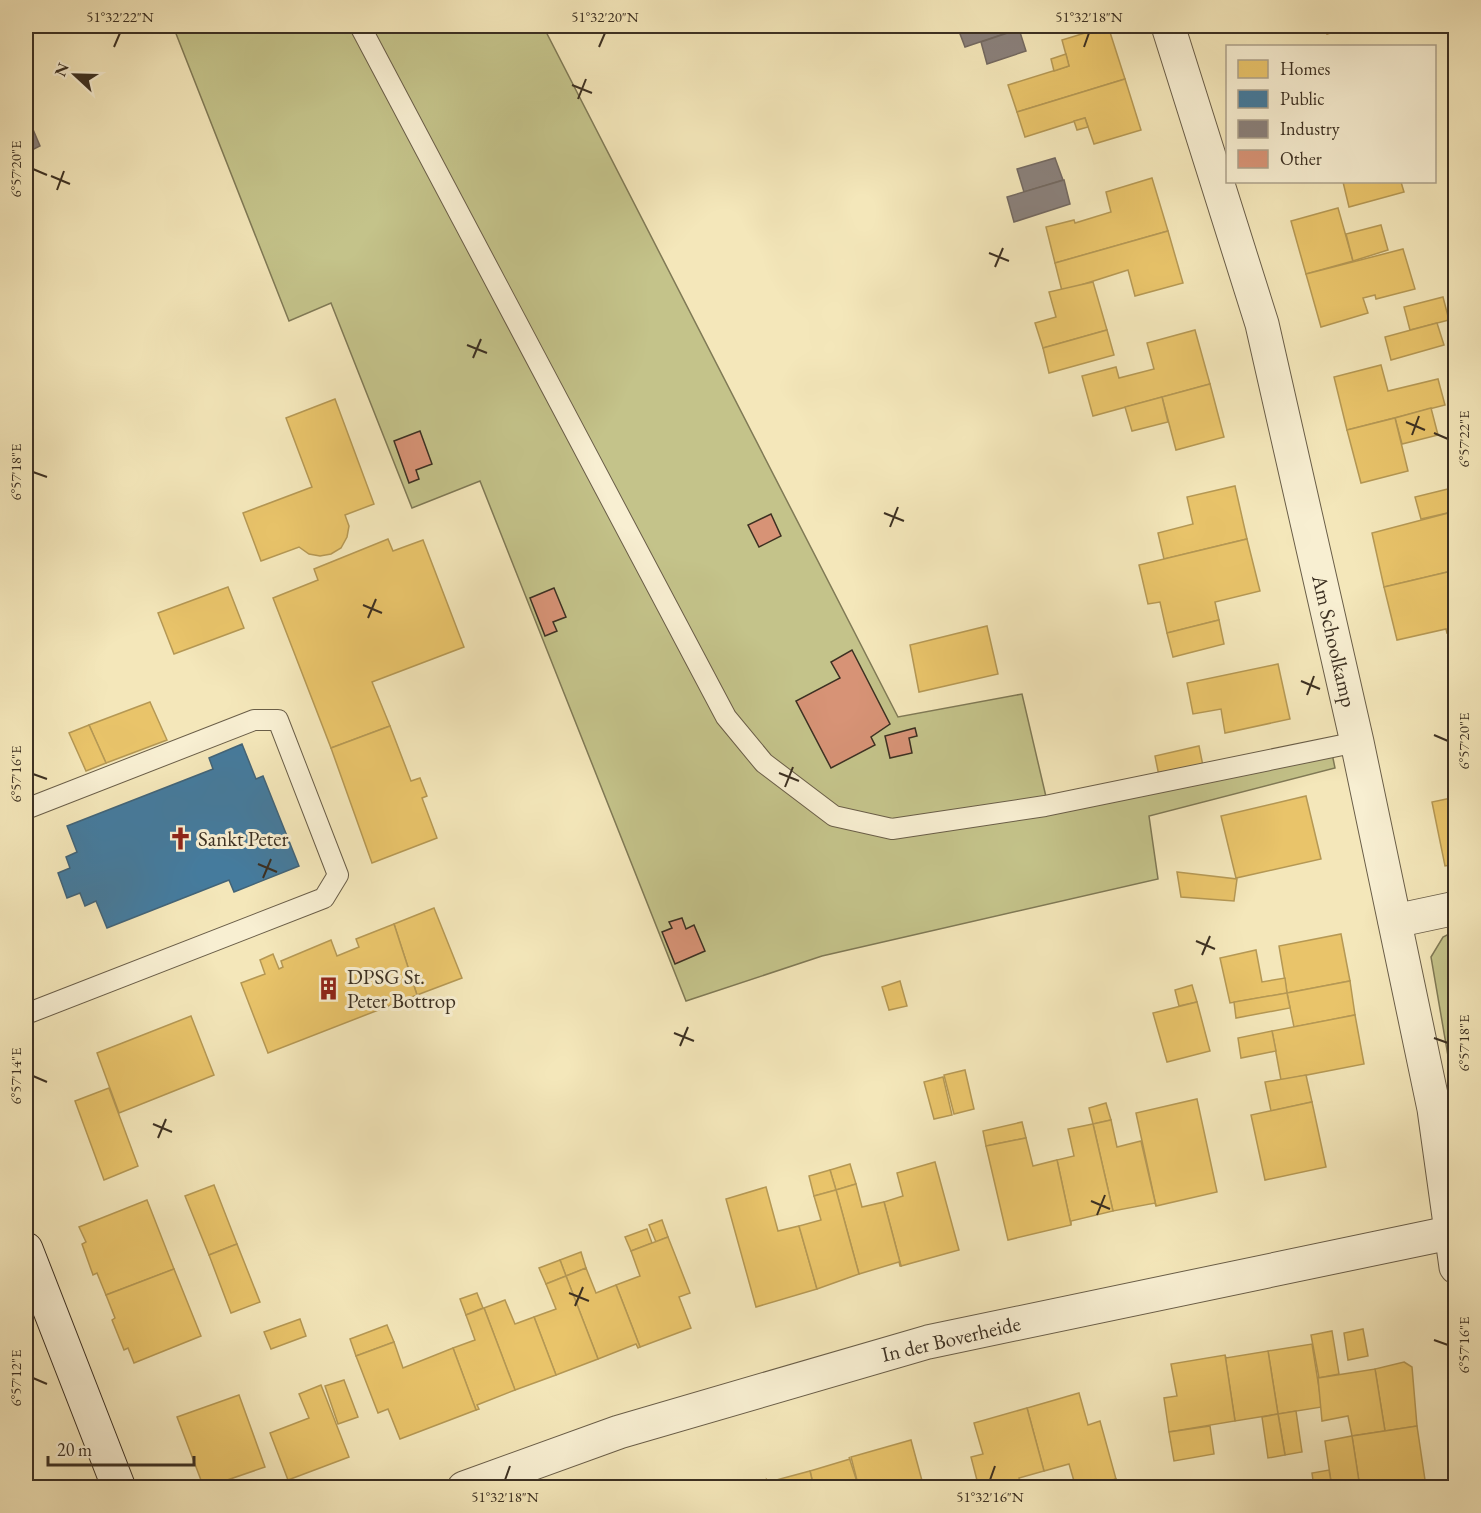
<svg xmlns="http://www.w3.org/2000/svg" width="1481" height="1513" viewBox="0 0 1481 1513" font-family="'EB Garamond',serif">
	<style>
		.green { fill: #c4c38a; stroke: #807a56; stroke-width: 1.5 }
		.homes { fill: #e9c46a; stroke: #b59854; stroke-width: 1.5 }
		.public { fill: #457b9d; stroke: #426478; stroke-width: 1.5 }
		.industry { fill: #8a817c; stroke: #736961; stroke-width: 1.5 }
		.building { fill: #d79376; stroke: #3c3022; stroke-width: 1.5 }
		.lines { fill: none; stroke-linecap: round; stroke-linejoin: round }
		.lane-casing { stroke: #6a5e48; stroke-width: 22 }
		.street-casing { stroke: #6a5e48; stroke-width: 35 }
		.secondary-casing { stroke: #3c3022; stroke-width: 35 }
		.lane { stroke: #f8efd2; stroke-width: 20 }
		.street { stroke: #f8efd2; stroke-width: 33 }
		.secondary { stroke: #f8efd2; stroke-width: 33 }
		.ticks { fill: none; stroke: #3c3022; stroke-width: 2 }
		.labels { text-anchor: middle; stroke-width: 6; stroke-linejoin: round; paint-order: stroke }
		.street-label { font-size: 21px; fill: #3c3022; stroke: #f8efd2 }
		.poi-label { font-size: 21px; fill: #3c3022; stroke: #f8efd2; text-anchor: start }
		.neatline { fill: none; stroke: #3c3022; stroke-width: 2 }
		.ticks-label { font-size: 15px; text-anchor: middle; fill: #3c3022 }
	</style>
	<rect width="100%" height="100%" fill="#f4e7ba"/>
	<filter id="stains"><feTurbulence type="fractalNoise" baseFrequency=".00333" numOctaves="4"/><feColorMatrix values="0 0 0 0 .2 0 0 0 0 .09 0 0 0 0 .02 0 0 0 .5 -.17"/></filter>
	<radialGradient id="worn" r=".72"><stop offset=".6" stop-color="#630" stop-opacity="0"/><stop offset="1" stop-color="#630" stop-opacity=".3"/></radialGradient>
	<!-- green -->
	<g class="green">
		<polygon points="173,26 543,26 898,717 1022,694 1047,801 1329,739 1335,768 1149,816 1158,879 822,956 686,1001 480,481 412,508 331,303 289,321"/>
		<polygon points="1455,931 1456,931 1455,1066 1448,1056 1431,957 1443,937"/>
	</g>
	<!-- homes -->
	<g class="homes">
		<polygon points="1108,26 1125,79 1017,112 1008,85 1069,66 1062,40"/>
		<polygon points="1324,26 1353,26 1327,34"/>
		<polygon points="1066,54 1069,66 1054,71 1051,59"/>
		<polygon points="1125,79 1141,130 1094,144 1085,118 1025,137 1017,112"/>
		<polygon points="1085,118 1088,127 1077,130 1074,121"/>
		<polygon points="1152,178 1168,231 1055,263 1046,227 1074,220 1075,223 1111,212 1106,192"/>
		<polygon points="1343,182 1401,182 1404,192 1349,207"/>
		<polygon points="1338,208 1353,261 1306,274 1291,221"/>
		<polygon points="1381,225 1388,250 1353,261 1346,234"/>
		<polygon points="1168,231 1183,283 1135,296 1128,270 1062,291 1055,263"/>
		<polygon points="1403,249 1415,289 1376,299 1375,295 1363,298 1368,313 1321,327 1306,274"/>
		<polygon points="1093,282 1107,330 1043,348 1035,323 1056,317 1049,292"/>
		<polygon points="1443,297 1449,320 1410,330 1404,307"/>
		<polygon points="1437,323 1444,345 1391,360 1385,337"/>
		<polygon points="1107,330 1114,355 1049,373 1043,348"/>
		<polygon points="1195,330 1210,384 1093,416 1082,376 1116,367 1119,378 1154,369 1147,343"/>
		<polygon points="1381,365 1388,391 1438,379 1445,405 1347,430 1334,377"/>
		<polygon points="1210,384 1224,437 1176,450 1162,397"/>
		<polygon points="1162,397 1168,422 1132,431 1125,407"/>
		<polygon points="335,399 374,504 345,515 349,526 347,537 341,548 331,554 320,556 309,554 299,547 261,561 243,513 312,487 286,418"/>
		<polygon points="1431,408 1438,435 1402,444 1395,418"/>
		<polygon points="1395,418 1408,471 1361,483 1347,430"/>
		<polygon points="1235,486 1247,539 1164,559 1158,533 1193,524 1187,497"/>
		<polygon points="1456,487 1456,511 1421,519 1415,497"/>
		<polygon points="1456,511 1456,570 1384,587 1372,533"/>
		<polygon points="388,539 393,551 423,540 464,647 372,682 390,726 331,748 273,598 318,580 314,569"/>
		<polygon points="1247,539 1260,591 1215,602 1219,620 1167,633 1160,602 1148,604 1139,565"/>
		<polygon points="1456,570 1456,631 1447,633 1446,629 1397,640 1384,587"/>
		<polygon points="228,587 244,628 174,654 158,613"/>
		<polygon points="1219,620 1224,644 1173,657 1167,633"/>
		<polygon points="987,626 998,674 919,692 910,645"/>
		<polygon points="1278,664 1290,719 1225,733 1221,709 1193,714 1187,683"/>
		<polygon points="150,702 167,740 106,763 89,725"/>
		<polygon points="89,725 106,763 86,771 69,733"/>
		<polygon points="390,726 411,781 420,778 427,796 422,798 437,838 372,863 331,748"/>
		<polygon points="1199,746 1203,766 1159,776 1155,756"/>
		<polygon points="1306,796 1321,859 1236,878 1221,816"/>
		<polygon points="1456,797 1456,864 1445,866 1432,802"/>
		<polygon points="1177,872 1237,879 1234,901 1181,897"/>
		<polygon points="434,908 462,978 417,995 394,924"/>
		<polygon points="394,924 417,995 268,1053 241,983 265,974 260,960 273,954 279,969 283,967 281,961 331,940 337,956 359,947 356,939"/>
		<polygon points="1341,934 1350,981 1287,993 1279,946"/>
		<polygon points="1256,950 1262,982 1285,978 1287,993 1230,1003 1220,958"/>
		<polygon points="900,981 907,1006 889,1010 882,987"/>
		<polygon points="1350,981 1355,1015 1294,1027 1287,993"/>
		<polygon points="1192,985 1197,1002 1179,1006 1175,990"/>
		<polygon points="1287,993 1290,1008 1236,1018 1234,1002"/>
		<polygon points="1197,1002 1210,1051 1167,1062 1153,1013"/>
		<polygon points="1355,1015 1364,1064 1281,1080 1272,1031"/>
		<polygon points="191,1016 214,1075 119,1113 97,1053"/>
		<polygon points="1272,1031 1276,1051 1241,1058 1238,1038"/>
		<polygon points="965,1070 974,1109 954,1114 944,1075"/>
		<polygon points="1306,1075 1312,1102 1271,1111 1265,1082"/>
		<polygon points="943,1077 952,1115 934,1119 924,1082"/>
		<polygon points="109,1088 138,1166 104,1180 75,1101"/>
		<polygon points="1197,1099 1217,1192 1156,1206 1136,1113"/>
		<polygon points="1312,1102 1326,1167 1265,1180 1251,1115"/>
		<polygon points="1106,1103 1111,1120 1093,1124 1089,1108"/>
		<polygon points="1111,1120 1117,1147 1141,1141 1156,1206 1155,1203 1113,1211 1093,1124"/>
		<polygon points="1022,1122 1026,1138 986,1146 983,1131"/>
		<polygon points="1093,1124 1113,1211 1071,1221 1071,1225 1057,1160 1074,1156 1068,1129"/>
		<polygon points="1026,1138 1033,1166 1057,1160 1071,1225 1008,1240 986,1146"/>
		<polygon points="935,1162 959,1250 901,1266 884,1202 903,1196 897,1173"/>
		<polygon points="850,1164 856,1184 836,1190 830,1170"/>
		<polygon points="830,1170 836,1190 814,1196 809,1176"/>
		<polygon points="856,1184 862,1207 884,1202 901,1266 900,1266 899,1262 859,1274 836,1190"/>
		<polygon points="214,1185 237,1244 209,1255 185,1196"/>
		<polygon points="766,1187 778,1231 799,1226 817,1289 756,1307 726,1199"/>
		<polygon points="836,1190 859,1274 817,1289 799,1226 821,1220 814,1196"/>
		<polygon points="147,1200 174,1269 106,1295 97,1273 93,1275 82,1244 86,1242 79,1227"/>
		<polygon points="662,1220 668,1237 656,1242 649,1225"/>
		<polygon points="647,1229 652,1243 631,1251 625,1237"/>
		<polygon points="668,1237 690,1293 679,1297 691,1328 640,1347 616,1285 640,1276 631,1251"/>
		<polygon points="237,1244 260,1302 231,1313 209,1255"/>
		<polygon points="581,1252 586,1268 566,1276 560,1260"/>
		<polygon points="560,1260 566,1276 546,1284 539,1268"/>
		<polygon points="586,1268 596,1293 616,1285 640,1347 638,1348 636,1344 598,1359 566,1276"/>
		<polygon points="174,1269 201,1336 134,1363 128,1348 124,1350 112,1320 115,1318 106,1295"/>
		<polygon points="566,1276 598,1359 556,1375 534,1317 556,1309 546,1284"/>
		<polygon points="477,1293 483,1308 466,1315 460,1299"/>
		<polygon points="505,1300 515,1324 534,1317 556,1375 515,1390 484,1308"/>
		<polygon points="484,1308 515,1390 477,1405 479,1409 476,1410 453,1348 475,1340 466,1315"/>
		<polygon points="300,1319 306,1336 271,1349 264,1332"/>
		<polygon points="387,1325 394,1342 356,1356 350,1339"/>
		<polygon points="1363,1329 1368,1356 1348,1360 1344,1333"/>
		<polygon points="1332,1331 1339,1374 1319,1378 1311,1335"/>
		<polygon points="394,1342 403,1368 453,1348 476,1410 400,1439 388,1409 378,1413 356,1356"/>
		<polygon points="1312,1344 1322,1407 1278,1414 1268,1351"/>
		<polygon points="1268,1351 1278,1414 1235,1421 1225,1355 1226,1358"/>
		<polygon points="1225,1355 1235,1421 1169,1432 1164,1398 1177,1396 1171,1364"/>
		<polygon points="1404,1362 1412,1367 1417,1426 1385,1431 1375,1369"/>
		<polygon points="1375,1369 1385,1431 1352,1436 1348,1416 1322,1421 1318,1378"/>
		<polygon points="344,1380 358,1417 338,1424 325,1386"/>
		<polygon points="321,1385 349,1457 288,1480 270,1433 309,1418 299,1394"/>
		<polygon points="1079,1393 1088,1425 1100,1421 1116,1479 1087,1488 1076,1488 1069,1464 1044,1471 1027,1408"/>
		<polygon points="239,1395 265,1467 204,1488 177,1417"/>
		<polygon points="1027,1408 1044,1471 1019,1478 1022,1488 979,1488 971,1457 983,1454 974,1423"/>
		<polygon points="1296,1411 1302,1452 1285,1455 1278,1414"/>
		<polygon points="1278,1414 1285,1455 1268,1458 1262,1417"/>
		<polygon points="1210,1426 1214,1454 1174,1461 1169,1432"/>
		<polygon points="1417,1426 1425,1480 1393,1488 1360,1488 1352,1436"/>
		<polygon points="1352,1436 1360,1488 1332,1488 1325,1441"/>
		<polygon points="911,1440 924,1488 859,1488 851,1457"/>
		<polygon points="849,1457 859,1488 814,1488 810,1471 850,1459"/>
		<polygon points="1329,1470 1332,1488 1314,1488 1312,1473"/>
		<polygon points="810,1471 814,1488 769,1488 767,1480 769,1482"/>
		<polygon points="1116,1479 1119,1488 1087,1488"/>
		<polygon points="767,1480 769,1488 740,1488"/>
	</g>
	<!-- public -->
	<polygon class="public" points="242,744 256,779 263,776 299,866 234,892 229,880 107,928 96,901 85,906 80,893 67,898 58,873 70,868 66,857 77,852 67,826 213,769 209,758"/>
	<!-- industry -->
	<g class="industry">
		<polygon points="957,26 1018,26 1019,29 965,47"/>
		<polygon points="1019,29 1026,51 987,64 981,42"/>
		<polygon points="26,113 40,146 26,153"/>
		<polygon points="1055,158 1063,180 1024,192 1017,169"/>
		<polygon points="1064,180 1070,204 1014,222 1007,197"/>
	</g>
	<!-- building -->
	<g class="building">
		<polygon points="420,431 432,464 416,470 419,479 409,483 394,441"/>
		<polygon points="771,514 781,536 759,547 748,525"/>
		<polygon points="554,588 566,617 553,622 557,631 545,636 530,598"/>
		<polygon points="852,650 890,724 871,737 875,745 831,768 796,701 840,678 831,662"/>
		<polygon points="915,728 917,736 909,738 912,753 890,758 885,736"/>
		<polygon points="682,918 686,929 694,925 705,951 675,964 662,932 672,928 669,922"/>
	</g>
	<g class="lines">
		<defs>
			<g id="lane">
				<polyline points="360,26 726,717 764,763 834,816 892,829 1045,806 1357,742"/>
				<polyline points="26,809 254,720 278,720 338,875 324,898 26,1014"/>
			</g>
			<g id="street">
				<polyline points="1168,26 1262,324 1357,742 1434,1109 1456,1267"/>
				<polyline points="1395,921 1456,908"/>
				<polyline points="464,1488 619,1432 928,1342 1449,1233"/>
			</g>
			<polyline id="secondary" points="26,1249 119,1488"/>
		</defs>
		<!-- lane casing -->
		<use href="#lane" class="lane-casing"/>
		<!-- street casing -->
		<use href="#street" class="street-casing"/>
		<!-- secondary casing -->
		<use href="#secondary" class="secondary-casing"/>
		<!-- lane -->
		<use href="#lane" class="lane"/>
		<!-- street -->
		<use href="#street" class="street"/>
		<!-- secondary -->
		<use href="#secondary" class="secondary"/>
	</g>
	<!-- ticks -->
	<path class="ticks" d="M114,47L120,33M599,47L605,33M1084,47L1089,33M572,85L592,93M578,99L586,79M33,169L47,175M51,176L70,184M57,190L64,171M989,253L1009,261M995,267L1003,248M467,345L487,353M473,358L481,339M1406,422L1425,430M1434,433L1448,439M1412,435L1419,416M33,472L47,477M884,513L904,521M890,527L898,507M363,605L382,613M368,618L376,599M1301,681L1320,689M1307,695L1314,676M1434,735L1448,741M779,773L799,781M33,774L47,779M785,787L793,767M258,864L277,872M263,878L271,859M1196,941L1215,949M1202,955L1210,936M674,1033L694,1041M1434,1038L1448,1043M680,1046L688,1027M33,1076L47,1082M153,1124L172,1132M158,1138L166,1119M1091,1201L1110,1209M1097,1215L1105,1195M569,1293L589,1301M575,1306L583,1287M1434,1340L1448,1345M33,1378L47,1384M505,1480L510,1466M990,1480L995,1466"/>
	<!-- icons -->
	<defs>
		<symbol id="church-bare" viewBox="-9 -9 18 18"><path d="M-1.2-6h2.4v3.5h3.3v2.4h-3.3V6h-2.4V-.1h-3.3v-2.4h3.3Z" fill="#8f2418" stroke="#f8efd2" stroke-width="2.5" paint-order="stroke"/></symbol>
		<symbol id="building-bare" viewBox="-9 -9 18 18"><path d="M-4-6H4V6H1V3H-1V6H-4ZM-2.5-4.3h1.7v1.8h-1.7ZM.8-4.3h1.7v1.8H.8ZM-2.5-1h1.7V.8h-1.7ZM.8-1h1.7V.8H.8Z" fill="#8f2418" stroke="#f8efd2" stroke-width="2.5" paint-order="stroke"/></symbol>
	</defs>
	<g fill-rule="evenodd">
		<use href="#church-bare" x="164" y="822" width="33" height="33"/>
		<use href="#building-bare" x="312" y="972" width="33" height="33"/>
	</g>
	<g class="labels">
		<!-- street labels -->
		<g class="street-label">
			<text transform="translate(1334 641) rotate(77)" y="7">Am Schoolkamp</text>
			<text transform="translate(951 1339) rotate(-13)" y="7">In der Boverheide</text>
		</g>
		<!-- poi labels -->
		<g class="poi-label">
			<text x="198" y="846">Sankt Peter</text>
			<text x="347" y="984">DPSG St.<tspan x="347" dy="24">Peter Bottrop</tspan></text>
		</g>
	</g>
	<!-- margin -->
	<rect width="1481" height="1513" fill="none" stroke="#f4e7ba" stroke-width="66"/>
	<!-- legend -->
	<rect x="1226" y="45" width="210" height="138" fill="#f8efd2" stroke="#ada38c" stroke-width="1.5"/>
	<rect x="1238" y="60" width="30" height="18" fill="#e9c46a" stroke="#ada38c" stroke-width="1.5"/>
	<text x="1280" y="75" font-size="18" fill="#3c3022">Homes</text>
	<rect x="1238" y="90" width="30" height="18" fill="#457b9d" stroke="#ada38c" stroke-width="1.5"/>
	<text x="1280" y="105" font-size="18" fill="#3c3022">Public</text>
	<rect x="1238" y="120" width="30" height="18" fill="#8a817c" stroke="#ada38c" stroke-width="1.5"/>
	<text x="1280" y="135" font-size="18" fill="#3c3022">Industry</text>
	<rect x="1238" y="150" width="30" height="18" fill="#d79376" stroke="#ada38c" stroke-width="1.5"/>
	<text x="1280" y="165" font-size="18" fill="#3c3022">Other</text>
	<!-- north arrow -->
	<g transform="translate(75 75) rotate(292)" stroke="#f8efd2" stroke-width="4.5" paint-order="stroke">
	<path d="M0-4.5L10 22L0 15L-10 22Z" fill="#3c3022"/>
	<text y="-9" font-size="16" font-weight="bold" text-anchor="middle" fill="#3c3022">N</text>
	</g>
	<!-- scale -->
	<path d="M48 1456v9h146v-9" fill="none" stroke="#3c3022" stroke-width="3"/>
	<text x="57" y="1456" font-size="18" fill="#3c3022" stroke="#f8efd2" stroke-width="4.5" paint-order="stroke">20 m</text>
	<rect x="33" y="33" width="1415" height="1447" class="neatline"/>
	<g class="ticks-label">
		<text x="120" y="22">51°32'22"N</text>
		<text x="605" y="22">51°32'20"N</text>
		<text x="1089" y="22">51°32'18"N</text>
		<text transform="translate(16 169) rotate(-90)" y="5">6°57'20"E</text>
		<text transform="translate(1464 439) rotate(-90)" y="5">6°57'22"E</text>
		<text transform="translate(16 472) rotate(-90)" y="5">6°57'18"E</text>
		<text transform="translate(1464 741) rotate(-90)" y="5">6°57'20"E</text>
		<text transform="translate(16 774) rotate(-90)" y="5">6°57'16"E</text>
		<text transform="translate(1464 1043) rotate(-90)" y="5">6°57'18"E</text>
		<text transform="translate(16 1076) rotate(-90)" y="5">6°57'14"E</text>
		<text transform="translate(1464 1345) rotate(-90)" y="5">6°57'16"E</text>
		<text transform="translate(16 1378) rotate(-90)" y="5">6°57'12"E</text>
		<text x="505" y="1502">51°32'18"N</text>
		<text x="990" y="1502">51°32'16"N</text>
	</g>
	<rect width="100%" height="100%" filter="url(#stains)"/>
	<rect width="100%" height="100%" fill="url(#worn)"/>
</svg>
